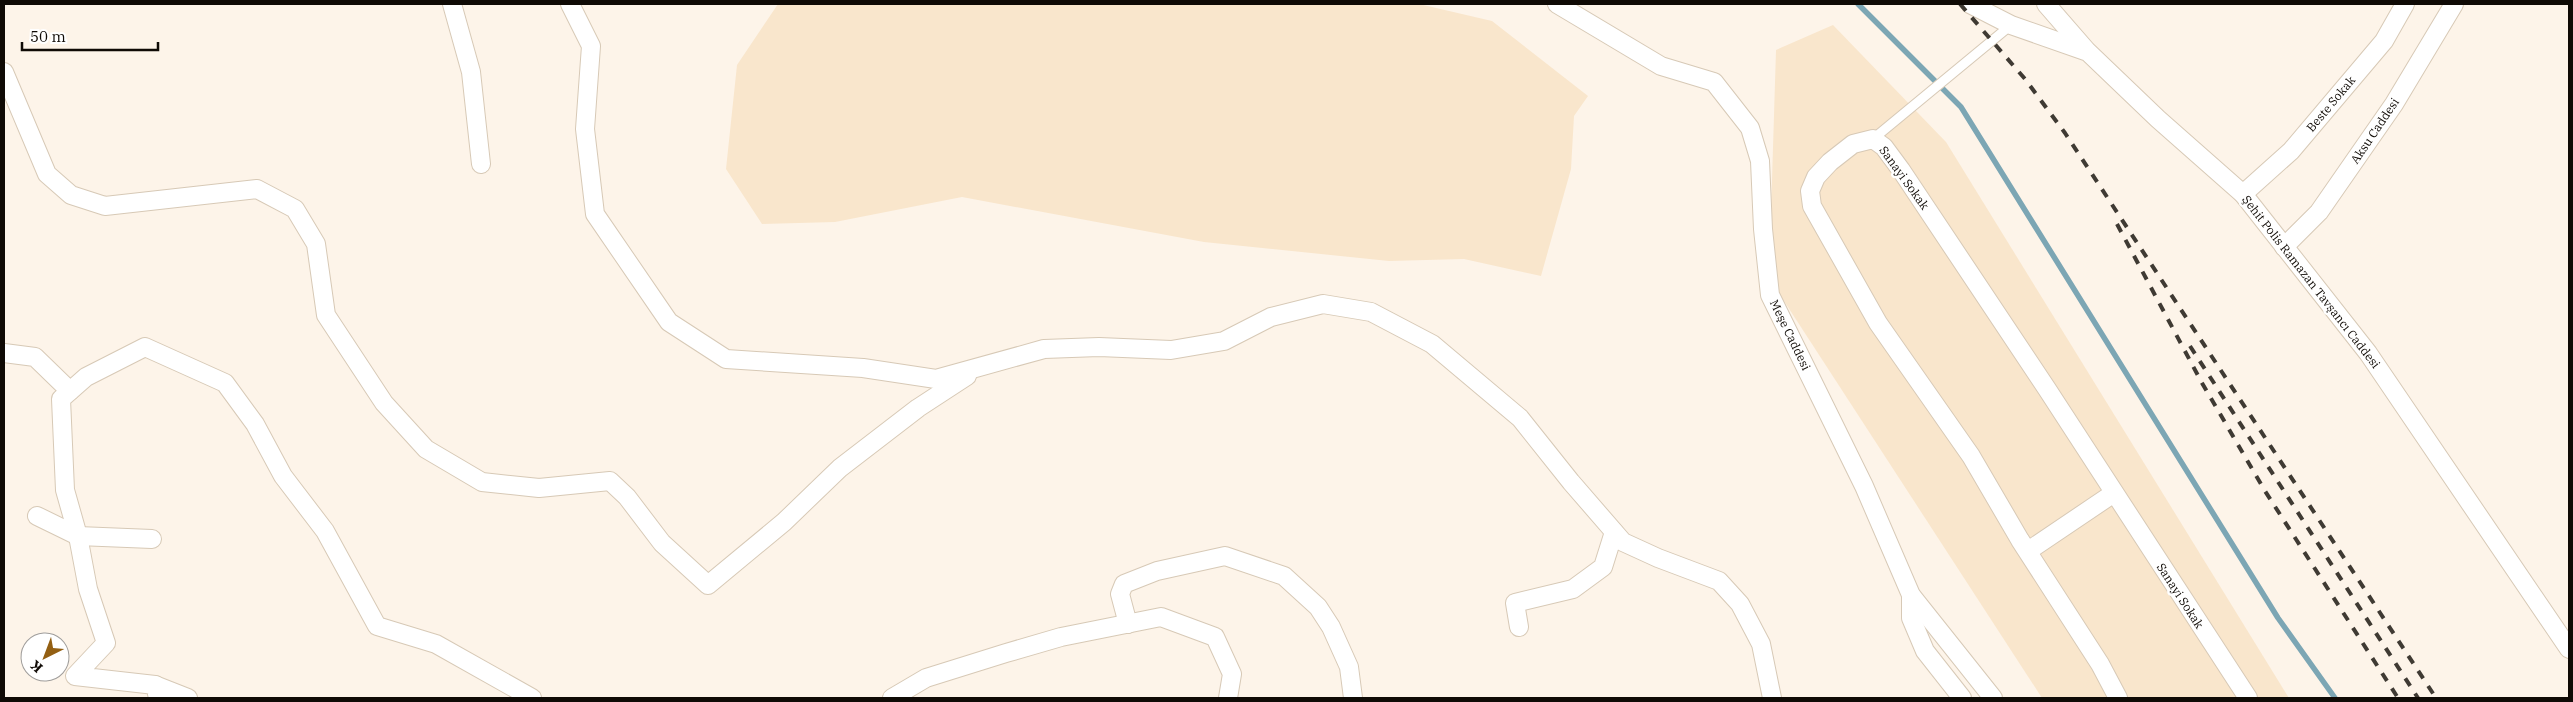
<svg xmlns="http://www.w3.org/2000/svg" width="2573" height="702" viewBox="0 0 2573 702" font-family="'IBM Plex Serif',serif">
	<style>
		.built { fill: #f9e6cc }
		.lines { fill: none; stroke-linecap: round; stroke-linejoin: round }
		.stream { stroke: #7ca6b4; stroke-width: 5.5 }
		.service-casing { stroke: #d7c9b6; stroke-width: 11 }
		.minor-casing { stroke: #d7c9b6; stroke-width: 20 }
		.service { stroke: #fff; stroke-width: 9 }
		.minor { stroke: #fff; stroke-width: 18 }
		.rail { stroke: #3f3a33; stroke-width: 4; stroke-dasharray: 9 9; stroke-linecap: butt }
		.labels { text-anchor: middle; stroke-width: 5; stroke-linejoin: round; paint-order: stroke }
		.street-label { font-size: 12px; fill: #0f0a05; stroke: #fff }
	</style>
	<rect width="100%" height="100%" fill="#fdf4e9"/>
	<!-- built -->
	<g class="built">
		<polygon points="778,4 1419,4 1492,21 1588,96 1574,116 1571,169 1541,276 1464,259 1389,261 1204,242 962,197 835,222 762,224 726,169 737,65"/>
		<polygon points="1833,25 1946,142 2289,698 2042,698 1769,278 1776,50"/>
	</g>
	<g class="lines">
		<!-- stream -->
		<polyline class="stream" points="1858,4 1961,107 2278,618 2335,698"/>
		<defs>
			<polyline id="service" points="1873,139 2011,25"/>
			<g id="minor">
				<polyline points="452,4 471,72 481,164"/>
				<polyline points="570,4 591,46 585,129 595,214 669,322 726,359 863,368 936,379 1044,349 1099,347 1171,350 1224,341 1271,317 1323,304 1371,312 1432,344 1520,418 1571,482 1623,542 1658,558 1719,581 1740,604 1761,644 1772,698"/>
				<polyline points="1557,4 1661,66 1714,82 1750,128 1760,161 1763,229 1770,295 1864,486 1911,595 1993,698"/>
				<polyline points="1970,4 2011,25 2088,52 2158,119 2243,194 2368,353 2569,649"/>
				<polyline points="2046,4 2086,50"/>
				<polyline points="4,72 47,174 71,195 105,206 257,189 295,209 316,244 326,315 384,403 426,449 482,482 539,488 610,481 627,497 662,543 708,585 784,522 840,468 918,408 967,376"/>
				<polyline points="2243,194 2291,151 2384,41 2405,4"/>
				<polyline points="2284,247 2319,212 2394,104 2454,4"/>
				<polyline points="4,353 35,357 70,391"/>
				<polyline points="37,516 78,536 152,539"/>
				<polyline points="2028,551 2114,493"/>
				<polyline points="1911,595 1911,618 1925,651 1962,698"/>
				<polyline points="1128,624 1120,594 1124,584 1157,571 1225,556 1284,576 1318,607 1331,627 1349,667 1353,698"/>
				<polyline points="1519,627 1515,603 1573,589 1603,567 1614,532"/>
				<polyline points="155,685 188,698"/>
				<polyline points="158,698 155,685 75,676 106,643 88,589 78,536 65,490 61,399 86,377 145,347 225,383 255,424 283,476 325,531 377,626 436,644 532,698"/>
				<polyline points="892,698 926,678 1006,653 1061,637 1161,617 1215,637 1232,674 1228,698"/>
				<polyline points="2118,698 2100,664 2020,540 1971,456 1878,323 1812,206 1810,191 1816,177 1830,162 1853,144 1873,139 1884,147 1901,170 2047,389 2248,698"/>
			</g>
		</defs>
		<!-- service casing -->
		<use href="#service" class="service-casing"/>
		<!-- minor casing -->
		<use href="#minor" class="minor-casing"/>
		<!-- service -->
		<use href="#service" class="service"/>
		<!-- minor -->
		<use href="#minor" class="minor"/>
		<!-- rail -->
		<g class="rail">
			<polyline points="1960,4 2025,79 2065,133 2436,698"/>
			<polyline points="2117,224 2202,383 2265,491 2398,698"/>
			<polyline points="2190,346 2418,698"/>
		</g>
	</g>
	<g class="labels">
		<!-- street labels -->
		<g class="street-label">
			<text transform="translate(2331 104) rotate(-50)" y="4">Beste Sokak</text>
			<text transform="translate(2375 131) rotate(-56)" y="4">Aksu Caddesi</text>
			<text transform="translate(1904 178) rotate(54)" y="4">Sanayi Sokak</text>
			<text transform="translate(2311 282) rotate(52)" y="4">Şehit Polis Ramazan Tavşancı Caddesi</text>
			<text transform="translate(1790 335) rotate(64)" y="4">Meşe Caddesi</text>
			<text transform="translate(2180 596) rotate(57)" y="4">Sanayi Sokak</text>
		</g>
	</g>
	<!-- border -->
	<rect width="2573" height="702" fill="none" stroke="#0f0a05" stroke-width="10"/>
	<!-- north arrow -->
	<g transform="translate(45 657) rotate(222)"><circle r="24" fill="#ffffff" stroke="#9f9d9b"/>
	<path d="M0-4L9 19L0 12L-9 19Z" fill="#935f12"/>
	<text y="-8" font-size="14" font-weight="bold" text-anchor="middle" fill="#0f0a05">K</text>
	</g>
	<!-- scale -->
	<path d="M22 42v8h136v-8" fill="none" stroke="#0f0a05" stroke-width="2.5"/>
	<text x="30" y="42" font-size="15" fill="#0f0a05" stroke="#ffffff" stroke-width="4" paint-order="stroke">50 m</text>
</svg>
